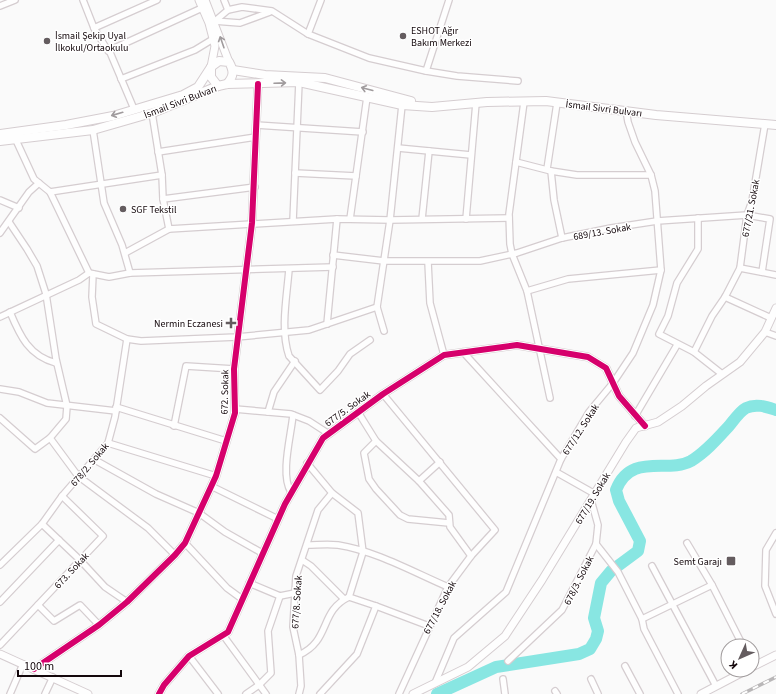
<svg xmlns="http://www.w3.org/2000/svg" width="776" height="694" viewBox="0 0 776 694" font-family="'Source Sans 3',sans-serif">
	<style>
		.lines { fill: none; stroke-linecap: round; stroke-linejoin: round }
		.river { stroke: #88e6e2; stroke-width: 12 }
		.minor-casing { stroke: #d5cdd0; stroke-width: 8 }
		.tertiary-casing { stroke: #d5cdd0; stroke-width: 9 }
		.secondary-casing { stroke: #d5cdd0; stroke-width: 10 }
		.minor { stroke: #fefefe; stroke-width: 5.5 }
		.tertiary { stroke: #fefefe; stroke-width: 7 }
		.secondary { stroke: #fefefe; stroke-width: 8 }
		.rail-casing { stroke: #b9b7b8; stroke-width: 3.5 }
		.rail { stroke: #fff; stroke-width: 2; stroke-dasharray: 6; stroke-linecap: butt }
		.cycleway-casing { stroke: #fff; stroke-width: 8 }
		.cycleway { stroke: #d6006c; stroke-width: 6 }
		.oneway { stroke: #a09b9d }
		.poi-dot { fill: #645c5f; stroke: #fff; stroke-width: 1.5 }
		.labels { text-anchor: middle; stroke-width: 3; stroke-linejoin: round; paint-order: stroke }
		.poi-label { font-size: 10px; fill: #13070b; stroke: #fff; text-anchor: start }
		.street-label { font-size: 10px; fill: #13070b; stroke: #fff }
	</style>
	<rect width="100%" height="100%" fill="#fafafa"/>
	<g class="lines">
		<!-- river -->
		<path class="river" d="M437,694L496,667L579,654L590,649L596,639L598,631L594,618L601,583L611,571L638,551L640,541L619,501L616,490C631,452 667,474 691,461C706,452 718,438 729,426C734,420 740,411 746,408C756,403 767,407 776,410"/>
		<defs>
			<g id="minor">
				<polyline points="83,0 94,28 157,0"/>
				<polyline points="224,0 228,10"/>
				<polyline points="0,6 15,0"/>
				<polyline points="214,21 240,23 270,12"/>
				<polyline points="215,21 228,10 242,7 272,11 308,34 369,58 426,71 457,76 518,81"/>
				<polyline points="94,28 108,51 202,8"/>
				<polyline points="308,34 321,0"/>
				<polyline points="109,50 134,109"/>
				<polyline points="426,71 449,0"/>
				<polyline points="121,79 195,50 213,39"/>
				<polyline points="524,102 509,214 510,244 512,254 527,291 550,398"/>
				<polyline points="152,113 162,175 163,199 169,229 337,219 390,220 509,218"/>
				<polyline points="256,125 363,132"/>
				<polyline points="93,130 104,203 122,245 130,273"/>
				<polyline points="15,138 34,179 50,192 89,273"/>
				<polyline points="398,148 471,155"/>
				<polyline points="158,152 256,137"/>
				<polyline points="516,162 551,171 577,175 651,175"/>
				<polyline points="547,169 557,103"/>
				<polyline points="551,171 554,200 562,238"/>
				<polyline points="295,173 356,176"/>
				<polyline points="50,192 162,175"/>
				<polyline points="163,199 255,187"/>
				<polyline points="0,200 19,208"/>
				<polyline points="698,218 698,249 677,283 668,316 659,334 694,352 722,374"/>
				<polyline points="350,219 367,97"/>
				<polyline points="422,219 429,151"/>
				<polyline points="466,219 476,103"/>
				<polyline points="293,221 299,82"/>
				<polyline points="9,222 27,249 37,266 46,294 56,359 67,406 66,419 50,438 78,476 148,528 175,555"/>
				<polyline points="0,233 29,192 39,183"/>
				<polyline points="125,253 169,229"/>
				<polyline points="333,255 384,261 480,261 517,253 562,238 611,228 657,221 747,215 770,219 762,272"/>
				<polyline points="428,262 430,303 444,355"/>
				<polyline points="740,268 776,275"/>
				<path d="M289,269C287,296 280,330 289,356L320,390L338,371L350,354L370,340"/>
				<polyline points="93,274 92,297 96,324 127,339 141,341 237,337 309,330 377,307"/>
				<polyline points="527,291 568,279 661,270"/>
				<polyline points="725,297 771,318"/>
				<path d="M10,312C20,336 29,356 56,363"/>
				<polyline points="0,317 79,280 89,273 109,277 130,273 333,267"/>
				<polyline points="327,324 337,219"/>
				<polyline points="384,331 377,307 390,220 402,105"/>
				<polyline points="765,332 776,336"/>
				<polyline points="463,352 561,459"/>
				<polyline points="694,352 712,316 725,297 740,268 747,215 752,201 765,124"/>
				<polyline points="0,389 19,392 47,403 116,411"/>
				<polyline points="383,394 495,530 471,556 448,587 399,694"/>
				<polyline points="116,407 226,441"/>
				<polyline points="235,409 291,414 309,421 329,434"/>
				<polyline points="268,412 274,392 295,361"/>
				<polyline points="358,412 376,441 419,481 449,515 450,527 471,556"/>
				<polyline points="635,416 677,345"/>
				<polyline points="0,418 35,449 50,438"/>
				<polyline points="174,426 186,366 234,369"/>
				<polyline points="376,441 364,453 369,479 376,489 400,515 408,519 449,523"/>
				<polyline points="108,443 216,476"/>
				<polyline points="95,460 156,494 199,513 225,532 262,553"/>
				<polyline points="307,463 332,493 358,513 363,552 349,597"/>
				<polyline points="556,472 595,494"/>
				<polyline points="419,481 440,462"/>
				<polyline points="211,486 278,519"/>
				<path d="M291,492C280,475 291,436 293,415"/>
				<polyline points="42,524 80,560 105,587 127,602"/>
				<polyline points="776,533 766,550 765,586 776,614"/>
				<polyline points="185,543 227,588 242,599"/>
				<polyline points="687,543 712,585"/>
				<polyline points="596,544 618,572 642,619 644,629 678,694"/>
				<path d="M307,545C317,545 328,544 338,545C376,551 413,572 448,587"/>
				<polyline points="302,560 311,566 344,599"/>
				<polyline points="0,565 42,524 62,496 108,443 115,417 127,339"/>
				<polyline points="652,566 716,686"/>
				<polyline points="249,583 280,596 295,593"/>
				<polyline points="0,602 59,540"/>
				<polyline points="38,605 54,621 80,605 99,625"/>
				<polyline points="376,606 429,626"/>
				<polyline points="642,619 712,585 743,646"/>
				<polyline points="223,635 266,694"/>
				<polyline points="0,645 103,536 62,496"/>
				<path d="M299,655C331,641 319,611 349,597"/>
				<polyline points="189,656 218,694"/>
				<polyline points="508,661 562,610 596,544 598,525 591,500"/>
				<polyline points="625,666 640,694"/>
				<polyline points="503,679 505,694"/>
				<polyline points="591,679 598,694"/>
				<polyline points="435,683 454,638 506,592 561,459 589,412 613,383 633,353 653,305 661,270 655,191 651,175 635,142 628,122 626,110"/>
				<polyline points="555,691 557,694"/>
				<polyline points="10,694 23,664"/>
				<polyline points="45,694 53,677"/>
				<polyline points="246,694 259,685 271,673 268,631 280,596"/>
				<polyline points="299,694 301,686 299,655 293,627 296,576 318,510 332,493"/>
				<polyline points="320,694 357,654 376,606 349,597"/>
			</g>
			<g id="tertiary">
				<polyline points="199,0 209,23 215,46 211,67"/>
				<polyline points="205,0 229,62"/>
				<polyline points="0,654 88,694"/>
				<polyline points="752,667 776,655"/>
				<polyline points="34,669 99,625 127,602 175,555 185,543 216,476 235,413 234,369 252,223 258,84"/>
				<polyline points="159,694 164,685 189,656 228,632 285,504 323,438 383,394 444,355 517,345 588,357 606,368 619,396 645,426"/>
				<polyline points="413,694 468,667 505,636 542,580 626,442 636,428 658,422 682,406 706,386 740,362 765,332 776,308"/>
				<polyline points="701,694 747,670"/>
			</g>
			<g id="secondary">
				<polyline points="233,70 265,75 325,78 411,101"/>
				<path d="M218,86L211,77V67L219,61L229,62C234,71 234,76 227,84"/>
				<polyline points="0,134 66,125 113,116 183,95 198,87 211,67"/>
				<polyline points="0,141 93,130 152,113 218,86 227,84 299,82 402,105 432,107 487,102 546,101 656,115 776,125"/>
			</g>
		</defs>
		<!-- minor casing -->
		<use href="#minor" class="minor-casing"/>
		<!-- tertiary casing -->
		<use href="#tertiary" class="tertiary-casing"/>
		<!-- secondary casing -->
		<use href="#secondary" class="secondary-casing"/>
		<!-- minor -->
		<use href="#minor" class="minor"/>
		<!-- tertiary -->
		<use href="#tertiary" class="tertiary"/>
		<!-- secondary -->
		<use href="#secondary" class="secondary"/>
		<defs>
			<polyline id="rail" points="742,694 776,677"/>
		</defs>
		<!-- rail casing -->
		<use href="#rail" class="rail-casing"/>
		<!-- rail -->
		<use href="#rail" class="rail"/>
		<defs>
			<g id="cycleway">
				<polyline points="34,669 99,625 127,602 175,555 185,543 216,476 235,413 234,369 252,223 258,84"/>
				<polyline points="159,694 164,685 189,656 228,632 285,504 323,438 383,394 444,355 517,345 588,357 606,368 619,396 645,426"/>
			</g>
		</defs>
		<!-- cycleway casing -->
		<use href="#cycleway" class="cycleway-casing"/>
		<!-- cycleway -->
		<use href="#cycleway" class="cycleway"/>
	</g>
	<!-- one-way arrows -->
	<defs><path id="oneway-shaft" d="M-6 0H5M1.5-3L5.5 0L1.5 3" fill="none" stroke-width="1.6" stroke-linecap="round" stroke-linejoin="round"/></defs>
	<g class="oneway">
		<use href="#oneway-shaft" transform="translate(222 42) rotate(-109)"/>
		<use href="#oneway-shaft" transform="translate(280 83) rotate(-2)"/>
		<use href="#oneway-shaft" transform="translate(367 89) rotate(-165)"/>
		<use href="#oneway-shaft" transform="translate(117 114) rotate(164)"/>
	</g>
	<!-- markers -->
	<g class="poi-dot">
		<circle cx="403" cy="36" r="4"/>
		<circle cx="47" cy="41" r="4"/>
		<circle cx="123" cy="209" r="4"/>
		<path d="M229 317h4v4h4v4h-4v4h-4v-4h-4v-4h4z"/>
		<rect x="726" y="556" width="10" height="10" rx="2"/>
	</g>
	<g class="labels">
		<!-- poi labels -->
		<g class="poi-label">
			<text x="411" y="34">ESHOT Ağır<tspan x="411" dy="12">Bakım Merkezi</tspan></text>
			<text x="55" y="39">İsmail Şekip Uyal<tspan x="55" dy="12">İlkokul/Ortaokulu</tspan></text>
			<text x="131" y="213">SGF Tekstil</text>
			<text x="223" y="327" text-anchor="end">Nermin Eczanesi</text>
			<text x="722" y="565" text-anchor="end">Semt Garajı</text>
		</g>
		<!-- street labels -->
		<g class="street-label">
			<text transform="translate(180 101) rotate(-21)" y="4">İsmail Sivri Bulvarı</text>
			<text transform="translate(604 108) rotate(7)" y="4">İsmail Sivri Bulvarı</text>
			<text transform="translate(750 208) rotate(-79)" y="4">677/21. Sokak</text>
			<text transform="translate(602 231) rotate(-10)" y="4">689/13. Sokak</text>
			<text transform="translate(224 392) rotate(-89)" y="4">672. Sokak</text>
			<text transform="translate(347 408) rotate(-36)" y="4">677/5. Sokak</text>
			<text transform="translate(580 429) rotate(-57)" y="4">677/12. Sokak</text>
			<text transform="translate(89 464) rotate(-50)" y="4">678/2. Sokak</text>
			<text transform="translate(592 498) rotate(-59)" y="4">677/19. Sokak</text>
			<text transform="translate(71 570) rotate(-47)" y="4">673. Sokak</text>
			<text transform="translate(578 580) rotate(-63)" y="4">678/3. Sokak</text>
			<text transform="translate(296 602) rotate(-86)" y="4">677/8. Sokak</text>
			<text transform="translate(439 607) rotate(-62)" y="4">677/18. Sokak</text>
		</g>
	</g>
	<!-- north arrow -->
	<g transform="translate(740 658) rotate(225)"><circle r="19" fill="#ffffff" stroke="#a19c9d"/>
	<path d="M0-3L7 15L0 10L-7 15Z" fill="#645c5f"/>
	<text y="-6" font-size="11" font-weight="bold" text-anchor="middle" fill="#13070b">K</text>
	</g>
	<!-- scale -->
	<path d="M18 670v6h103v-6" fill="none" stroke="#13070b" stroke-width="2"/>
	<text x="24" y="670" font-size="12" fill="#13070b" stroke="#ffffff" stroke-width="3" paint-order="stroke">100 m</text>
</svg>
